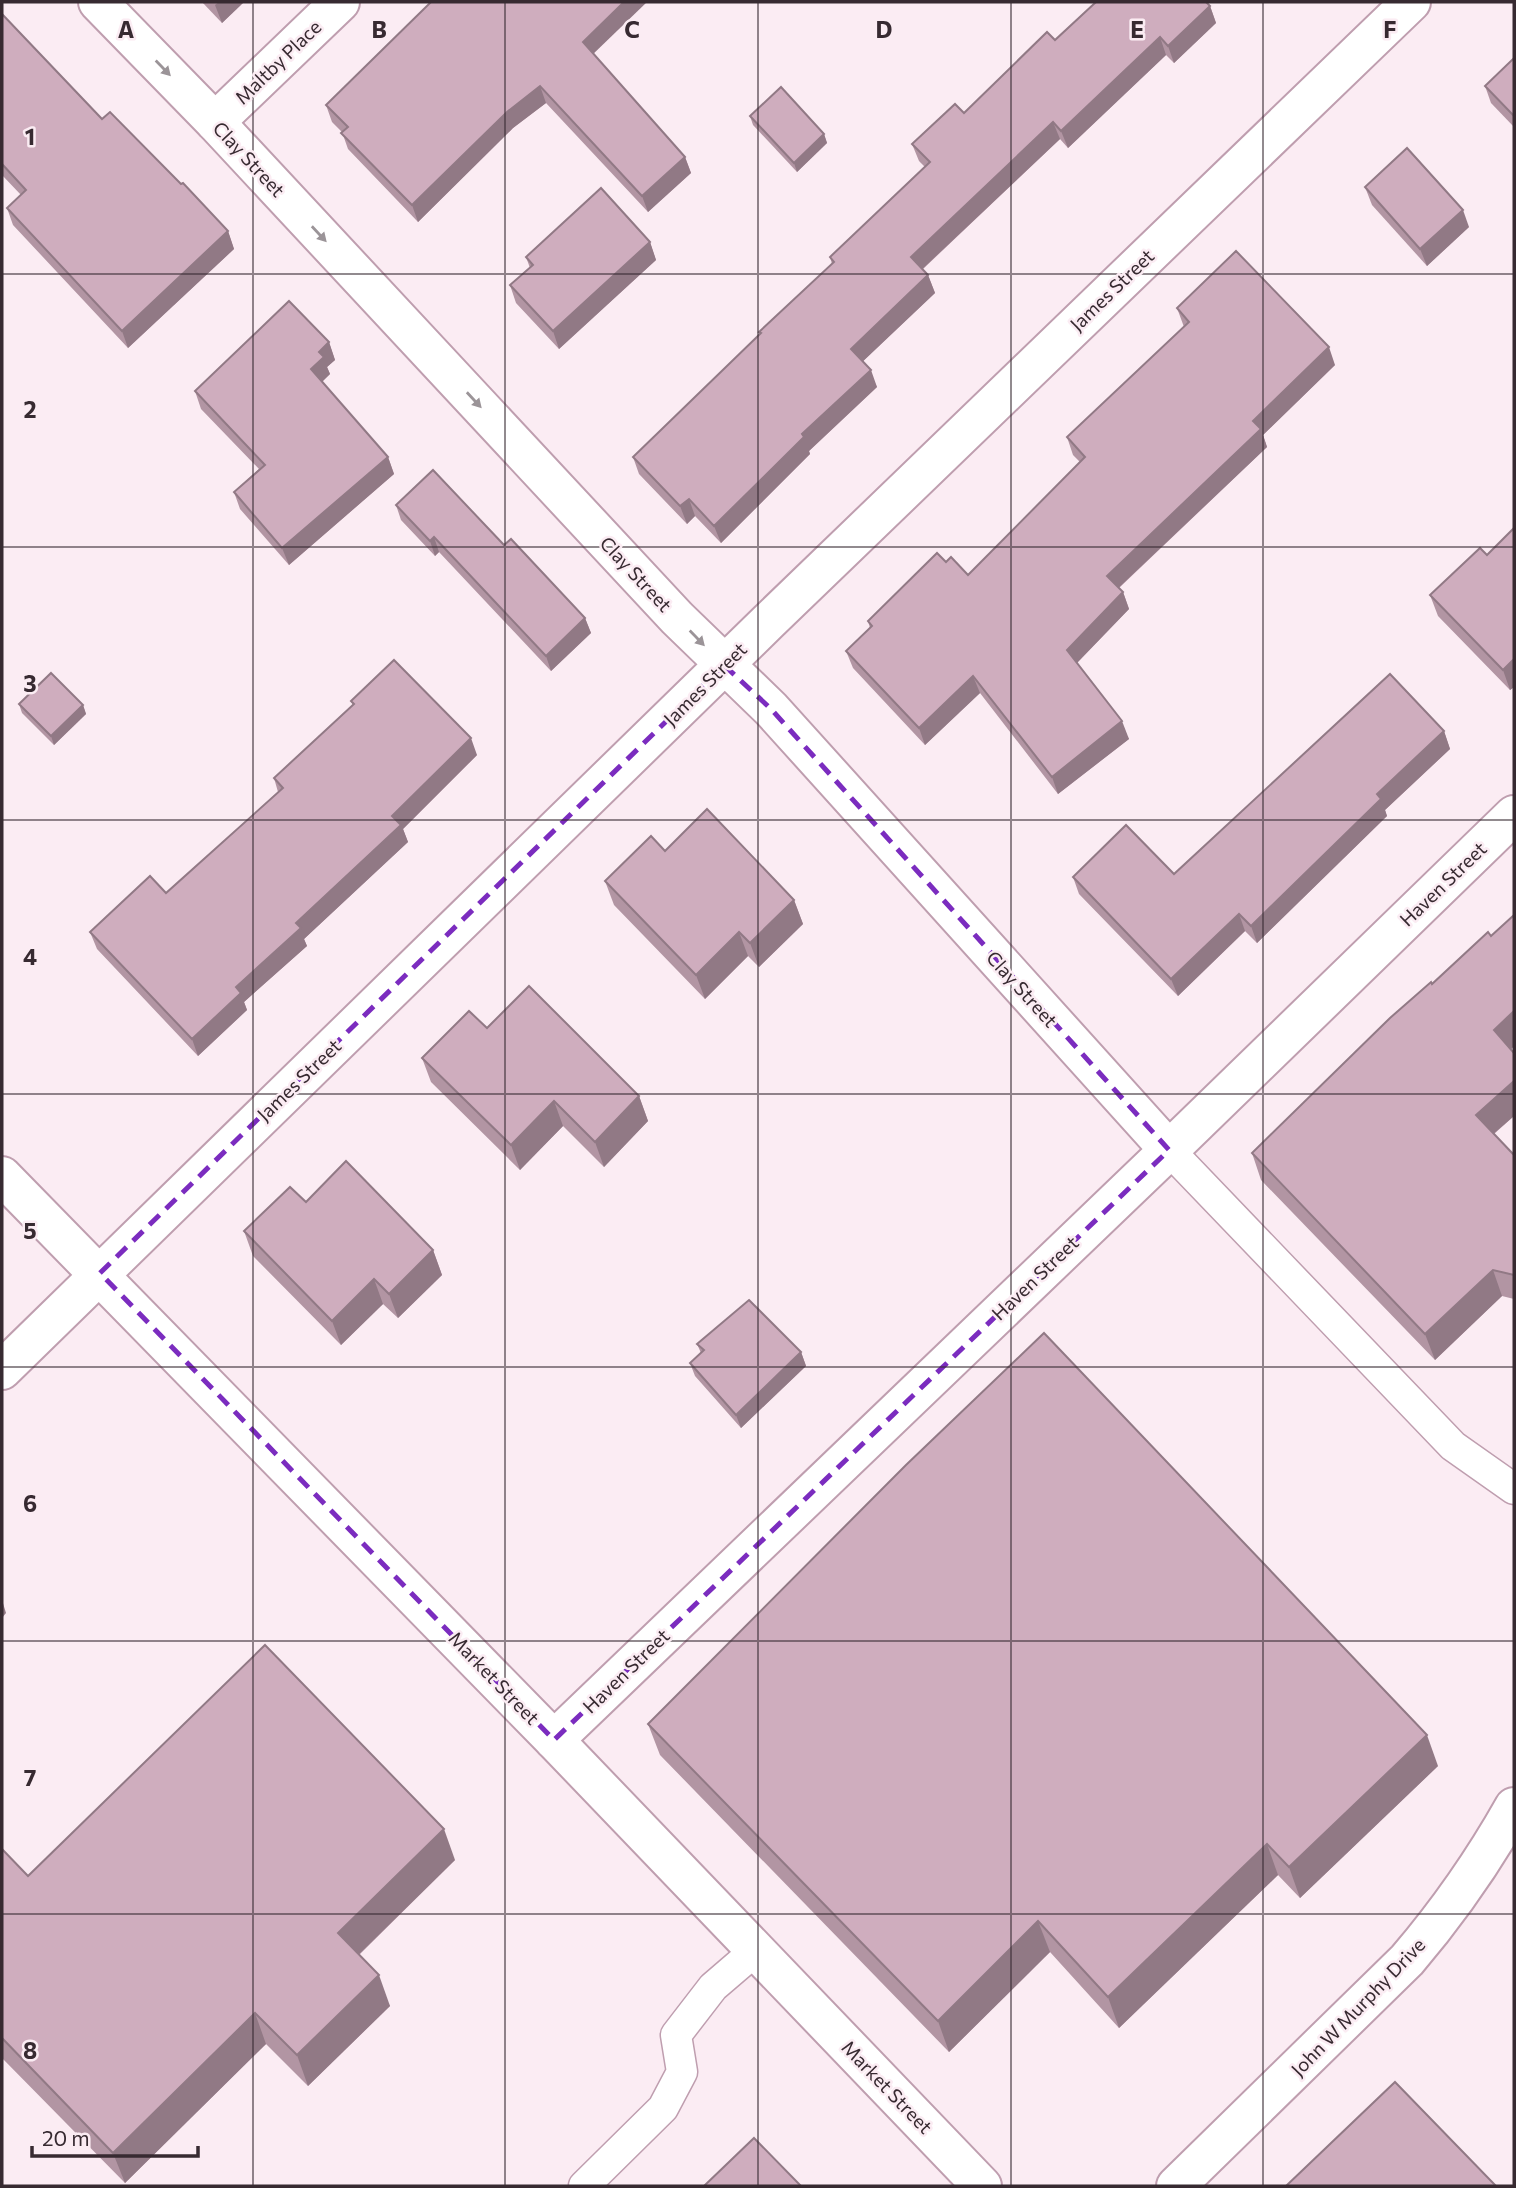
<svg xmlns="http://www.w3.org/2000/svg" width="1516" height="2188" viewBox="0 0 1516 2188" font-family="Commissioner,sans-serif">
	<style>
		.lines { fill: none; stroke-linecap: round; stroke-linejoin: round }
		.service-casing { stroke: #bf9eaf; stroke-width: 33 }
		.minor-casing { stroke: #bf9eaf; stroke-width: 42 }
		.tertiary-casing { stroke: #bf9eaf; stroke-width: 42 }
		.service { stroke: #fff; stroke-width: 30 }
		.minor { stroke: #fff; stroke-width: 38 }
		.tertiary { stroke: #fff; stroke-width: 38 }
		.wall { fill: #b295a3 }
		.shaded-wall { fill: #917985 }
		.building { fill: #cfadbe; stroke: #917985; stroke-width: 2 }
		.oneway { fill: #9b9498 }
		.marked { fill: none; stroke: #7b2cbf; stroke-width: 5; stroke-dasharray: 14 9; stroke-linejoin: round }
		.grid { fill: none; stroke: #372a31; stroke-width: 2; stroke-opacity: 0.55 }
		.labels { text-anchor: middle; stroke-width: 5; stroke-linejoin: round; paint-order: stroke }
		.street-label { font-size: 19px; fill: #372a31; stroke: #fbecf3 }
		.grid-label { font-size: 23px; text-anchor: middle; font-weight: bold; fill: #372a31; stroke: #fbecf3; stroke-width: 5; stroke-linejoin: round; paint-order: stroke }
	</style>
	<rect width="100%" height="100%" fill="#fbecf3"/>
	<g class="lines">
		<defs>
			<g id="service">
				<polyline points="1169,1150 1453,1446 1514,1489"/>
				<polyline points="584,2186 663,2108 682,2072 676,2035 713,1987 756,1950"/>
			</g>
			<g id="minor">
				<polyline points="98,2 215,122 677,618 771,709 1169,1150"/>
				<polyline points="215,122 340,2"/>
				<polyline points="2,1176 554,1740 982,2186"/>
				<polyline points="554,1740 1169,1150 1514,815"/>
				<path d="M1176,2186L1407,1960C1448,1912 1483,1862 1514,1807"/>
			</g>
			<polyline id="tertiary" points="2,1370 768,622 1411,2"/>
		</defs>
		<!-- service casing -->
		<use href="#service" class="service-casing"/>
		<!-- minor casing -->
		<use href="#minor" class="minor-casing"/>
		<!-- tertiary casing -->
		<use href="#tertiary" class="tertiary-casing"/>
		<!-- service -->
		<use href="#service" class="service"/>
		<!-- minor -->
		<use href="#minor" class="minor"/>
		<!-- tertiary -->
		<use href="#tertiary" class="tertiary"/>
	</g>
	<!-- wall -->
	<g class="wall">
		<polygon points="202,2 244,2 222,23"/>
		<polygon points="1210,6 1216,23 1174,63 1166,55 1068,148 1060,139 923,269 928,275 935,293 863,361 877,387 809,451 810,454 721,543 695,516 687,524 639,474 633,457 760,334 759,332 832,264 830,257 925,167 919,161 912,144 964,113 1055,40"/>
		<polygon points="2,14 102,119 181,184 228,231 234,249 128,348 13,225 7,208 21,195 2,175"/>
		<polygon points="593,54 685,157 691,173 648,212 546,103 513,128 418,222 348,149 342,132 332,122 326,105"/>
		<polygon points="1514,58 1514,127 1491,103 1485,86"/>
		<polygon points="750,116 824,134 827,143 797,172 753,125"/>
		<polygon points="1365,187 1469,227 1427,266 1372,205"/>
		<polygon points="650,242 656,260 559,349 516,303 510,285 530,268 526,257"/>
		<polygon points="1177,308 1335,365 1263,435 1267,447 1119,588 1123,592 1129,609 1077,663 1129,739 1058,794 980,693 925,745 853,668 846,651 870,628 868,621 946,562 968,575 1080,462 1073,455 1067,437 1184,327"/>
		<polygon points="329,342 335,360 327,367 330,374 322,381 388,457 394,474 289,565 240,509 234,492 259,469 201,409 195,391"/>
		<polygon points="396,505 504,545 585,618 591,633 551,671 439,552 435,556 401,520"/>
		<polygon points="1514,528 1514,687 1510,690 1438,616 1430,595 1487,555"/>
		<polygon points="351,701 477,755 403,829 408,842 304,939 307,946 244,1002 247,1010 198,1056 97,949 90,932 166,893 278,792 274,778 353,705"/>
		<polygon points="19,704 83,705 86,714 54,745 22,713"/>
		<polygon points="1444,731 1450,749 1385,810 1387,816 1257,943 1245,931 1178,996 1079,894 1073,877 1174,874"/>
		<polygon points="665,851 794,900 803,924 759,967 748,956 705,999 614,905 605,881"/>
		<polygon points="1514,915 1514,1046 1511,1050 1514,1053 1514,1116 1494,1134 1514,1155 1514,1299 1502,1296 1435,1360 1261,1180 1252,1153 1432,984 1491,936"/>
		<polygon points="487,1028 639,1096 648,1121 604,1167 563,1126 520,1170 431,1082 422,1058"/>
		<polygon points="306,1202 433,1250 442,1275 398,1318 383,1304 341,1345 253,1256 244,1231"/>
		<polygon points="697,1344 801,1352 806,1366 741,1428 695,1376 690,1363 701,1353"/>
		<polygon points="648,1724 1438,1766 1300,1898 1278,1875 1119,2028 1050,1952 949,2052 660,1755"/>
		<polygon points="2,1849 28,1876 455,1860 359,1955 390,2006 308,2086 266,2044 125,2183 2,2058"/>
	</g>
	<!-- shaded-wall -->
	<g class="shaded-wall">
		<polygon points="219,2 244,2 222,23 215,5"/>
		<polygon points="624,2 647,2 589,58 583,42"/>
		<polygon points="1210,6 1216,23 1174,63 1168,46"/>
		<polygon points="1160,37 1166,55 1068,148 1061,131"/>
		<polygon points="540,86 546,103 513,128 418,222 412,205 507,112"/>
		<polygon points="1053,122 1060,139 917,274 911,257"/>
		<polygon points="824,134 827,143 797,172 794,163"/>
		<polygon points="685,157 691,173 648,212 642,196"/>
		<polygon points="1463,210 1469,227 1427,266 1420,249"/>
		<polygon points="228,231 234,249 128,348 122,331"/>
		<polygon points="650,242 656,260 559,349 553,331"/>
		<polygon points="928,275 935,293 858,366 851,349"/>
		<polygon points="329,342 335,360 327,367 330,374 318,386 311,369 319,352"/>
		<polygon points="1329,347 1335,365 1263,435 1267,447 1113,593 1107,576 1253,421"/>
		<polygon points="871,370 877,387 809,451 810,454 721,543 714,526 802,434"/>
		<polygon points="388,457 394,474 289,565 282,548"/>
		<polygon points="689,499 695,516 687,524 680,506"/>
		<polygon points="434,537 439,552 435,556 430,541"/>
		<polygon points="1123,592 1129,609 1073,667 1067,650"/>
		<polygon points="585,618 591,633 551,671 546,656"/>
		<polygon points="1514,659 1514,687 1510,690 1503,670"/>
		<polygon points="973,676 980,693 925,745 919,728"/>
		<polygon points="83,705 86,714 54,745 51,736"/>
		<polygon points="1122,721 1129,739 1058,794 1052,777"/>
		<polygon points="1444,731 1450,749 1385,810 1387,816 1257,943 1251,926 1377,794"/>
		<polygon points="471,738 477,755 403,829 408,842 304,939 307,946 244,1002 247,1010 198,1056 192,1039 236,987 296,923 392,816"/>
		<polygon points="794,900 803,924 759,967 750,943"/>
		<polygon points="1239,914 1245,931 1178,996 1171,979"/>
		<polygon points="739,932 748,956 705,999 696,975"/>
		<polygon points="1514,1011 1514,1046 1504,1056 1494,1030"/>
		<polygon points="1514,1081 1514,1116 1485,1141 1476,1115"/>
		<polygon points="639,1096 648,1121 604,1167 595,1142"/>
		<polygon points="554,1101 563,1126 520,1170 511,1145"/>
		<polygon points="433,1250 442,1275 398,1318 389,1294"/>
		<polygon points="1493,1270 1502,1296 1435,1360 1425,1334"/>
		<polygon points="374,1279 383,1304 341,1345 332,1321"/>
		<polygon points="801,1352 806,1366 741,1428 736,1415"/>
		<polygon points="2,1600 6,1613 2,1618"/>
		<polygon points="1427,1735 1438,1766 1300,1898 1289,1867"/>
		<polygon points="444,1829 455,1860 349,1964 338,1933"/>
		<polygon points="1267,1844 1278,1875 1119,2028 1108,1997"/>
		<polygon points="1038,1921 1050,1952 949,2052 938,2021"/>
		<polygon points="379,1975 390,2006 308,2086 297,2055"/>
		<polygon points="255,2013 266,2044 125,2183 113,2153"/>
	</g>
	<!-- building -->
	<g class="building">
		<polygon points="431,2 624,2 583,42 685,157 642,196 540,86 507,112 412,205 341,133 348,127 326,105"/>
		<polygon points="1096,2 1206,2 1210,6 1168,46 1160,37 1061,131 1053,122 911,257 928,275 851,349 871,370 802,434 804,437 714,526 689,499 680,506 633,457 761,333 759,332 834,262 830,257 930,162 912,144 955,104 964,113 1047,32 1055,40"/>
		<polygon points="2,14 102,119 110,112 181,184 183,183 228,231 122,331 7,208 26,190 2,164"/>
		<polygon points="1514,58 1514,116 1485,86"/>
		<polygon points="781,87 824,134 794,163 750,116"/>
		<polygon points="1407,148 1463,210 1420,249 1365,187"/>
		<polygon points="601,188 650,242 553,331 510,285 533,265 526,257"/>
		<polygon points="1236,251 1329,347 1253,421 1261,429 1107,576 1123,592 1067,650 1122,721 1052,777 973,676 919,728 846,651 872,626 868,621 937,553 946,562 951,557 968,575 1085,457 1067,437 1189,322 1177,308"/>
		<polygon points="289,301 329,342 319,352 324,357 311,369 388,457 282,548 234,492 265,465 195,391"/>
		<polygon points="433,470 504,545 511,539 585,618 546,656 434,537 430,541 396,505"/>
		<polygon points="1514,528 1514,659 1503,670 1430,595 1480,548 1487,555"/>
		<polygon points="394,660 471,738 392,816 401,825 296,923 301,928 236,987 241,993 192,1039 90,932 150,876 166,893 283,788 274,778 354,704 351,701"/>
		<polygon points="51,673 83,705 51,736 19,704"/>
		<polygon points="1390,674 1444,731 1377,794 1381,799 1251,926 1239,914 1171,979 1073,877 1126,825 1174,874"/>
		<polygon points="707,809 794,900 750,943 739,932 696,975 605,881 651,836 665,851"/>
		<polygon points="1514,915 1514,1011 1494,1030 1514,1053 1514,1081 1476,1115 1514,1155 1514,1275 1493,1270 1425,1334 1252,1153 1390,1018 1431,982 1432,984 1488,932 1491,936"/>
		<polygon points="529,986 639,1096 595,1142 554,1101 511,1145 422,1058 469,1011 487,1028"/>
		<polygon points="346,1161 433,1250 389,1294 374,1279 332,1321 244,1231 290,1187 306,1202"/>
		<polygon points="749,1300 801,1352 736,1415 690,1363 704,1350 697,1344"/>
		<polygon points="1044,1333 1427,1735 1289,1867 1267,1844 1108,1997 1038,1921 938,2021 648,1724 906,1465"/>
		<polygon points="265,1645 444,1829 338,1933 379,1975 297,2055 255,2013 113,2153 2,2038 2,1849 28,1876"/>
		<polygon points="1395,2082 1496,2186 1286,2186"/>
		<polygon points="754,2138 801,2186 704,2186"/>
	</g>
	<!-- one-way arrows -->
	<defs><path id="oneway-solid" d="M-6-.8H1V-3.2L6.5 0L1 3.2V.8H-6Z" transform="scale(1.75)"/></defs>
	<g class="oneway">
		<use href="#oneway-solid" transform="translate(163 68) rotate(46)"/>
		<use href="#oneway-solid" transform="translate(319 234) rotate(47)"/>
		<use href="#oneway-solid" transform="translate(474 400) rotate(47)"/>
		<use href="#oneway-solid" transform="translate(697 638) rotate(46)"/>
	</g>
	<!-- marked area -->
	<path class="marked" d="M724,665L771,709L1169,1150L554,1740L100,1273Z"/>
	<!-- grid -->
	<path class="grid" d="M253,2V2186M505,2V2186M758,2V2186M1011,2V2186M1263,2V2186M2,274H1514M2,547H1514M2,820H1514M2,1094H1514M2,1367H1514M2,1641H1514M2,1914H1514"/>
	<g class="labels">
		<!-- street labels -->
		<g class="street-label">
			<text transform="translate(278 62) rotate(-44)" y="7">Maltby Place</text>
			<text transform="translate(249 159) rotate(47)" y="7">Clay Street</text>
			<text transform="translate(1112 290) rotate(-44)" y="7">James Street</text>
			<text transform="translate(636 574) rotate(47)" y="7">Clay Street</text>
			<text transform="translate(705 684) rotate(-45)" y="7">James Street</text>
			<text transform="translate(1443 884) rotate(-44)" y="7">Haven Street</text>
			<text transform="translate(1022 989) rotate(48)" y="7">Clay Street</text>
			<text transform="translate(299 1080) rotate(-44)" y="7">James Street</text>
			<text transform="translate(1035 1278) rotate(-44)" y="7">Haven Street</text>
			<text transform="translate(626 1671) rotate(-44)" y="7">Haven Street</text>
			<text transform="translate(494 1678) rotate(46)" y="7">Market Street</text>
			<text transform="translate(1358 2007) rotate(-46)" y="7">John W Murphy Drive</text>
			<text transform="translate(887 2087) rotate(46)" y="7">Market Street</text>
		</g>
	</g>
	<g class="grid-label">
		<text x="126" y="38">A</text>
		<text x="379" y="38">B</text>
		<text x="632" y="38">C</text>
		<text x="884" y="38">D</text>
		<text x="1137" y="38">E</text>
		<text x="1390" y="38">F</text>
		<text x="30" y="145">1</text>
		<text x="30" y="418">2</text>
		<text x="30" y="692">3</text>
		<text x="30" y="965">4</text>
		<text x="30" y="1239">5</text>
		<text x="30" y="1512">6</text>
		<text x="30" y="1786">7</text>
		<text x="30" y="2059">8</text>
	</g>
	<!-- border -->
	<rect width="1516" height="2188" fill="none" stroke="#372a31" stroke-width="7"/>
	<!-- scale -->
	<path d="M32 2146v10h166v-10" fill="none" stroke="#372a31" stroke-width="3.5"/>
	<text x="42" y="2146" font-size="21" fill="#372a31" stroke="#fbecf3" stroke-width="5" paint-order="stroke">20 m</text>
</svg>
